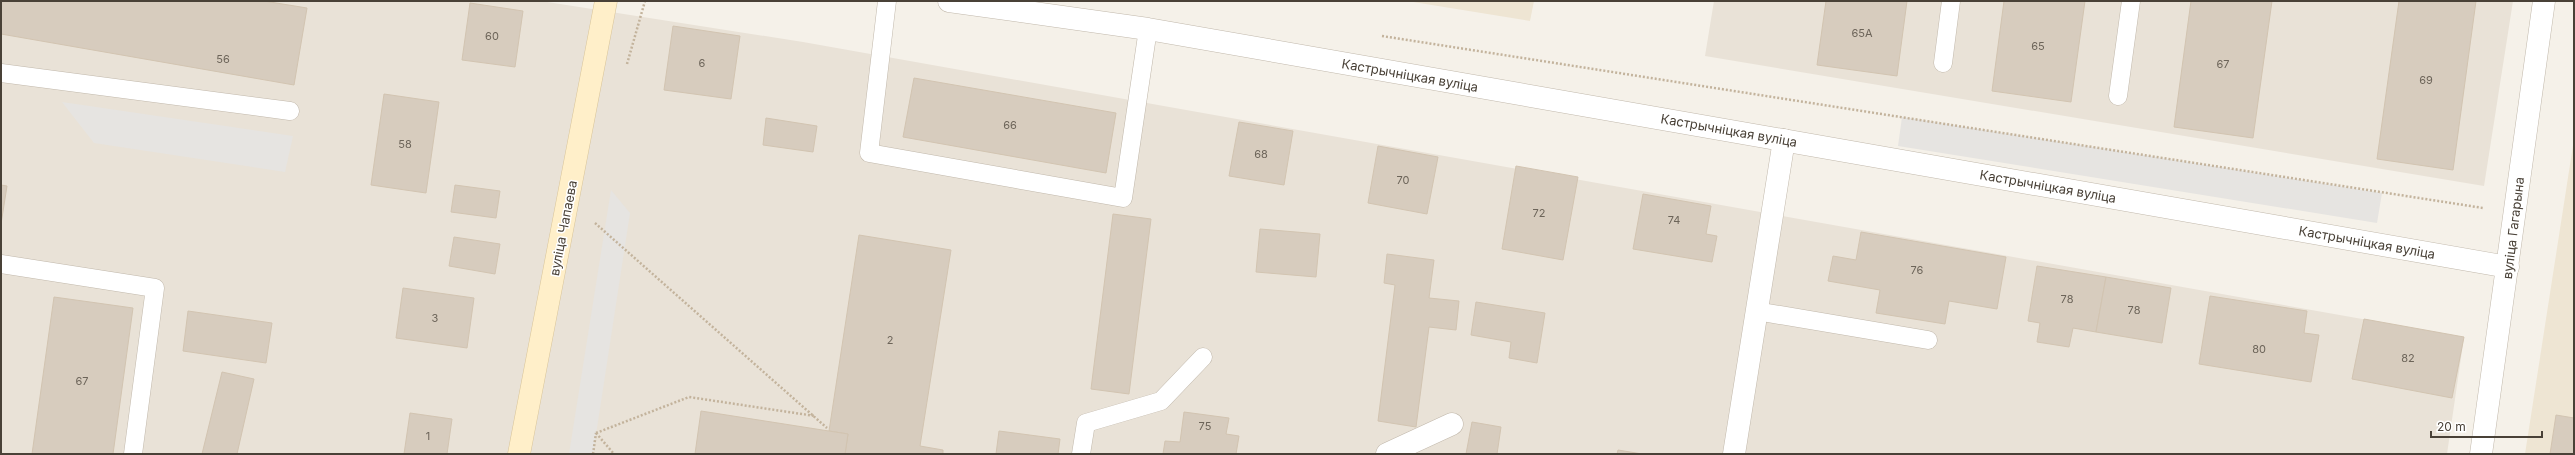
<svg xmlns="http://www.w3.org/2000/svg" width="2575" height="455" viewBox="0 0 2575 455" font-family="Inter,sans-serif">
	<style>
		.residential { fill: #e9e2d7 }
		.education { fill: #eee5d3 }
		.parking { fill: #e6e4e1 }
		.building { fill: #d7ccbe; stroke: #d2c4b1 }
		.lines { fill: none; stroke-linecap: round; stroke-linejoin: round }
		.lane-casing { stroke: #c1b8ab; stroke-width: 19 }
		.street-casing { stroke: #c1b8ab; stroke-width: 23 }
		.secondary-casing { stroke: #d9c59a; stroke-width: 23 }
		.path { stroke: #c3b39c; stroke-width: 2.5; stroke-dasharray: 2 2; stroke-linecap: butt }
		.lane { stroke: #fff; stroke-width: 18 }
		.street { stroke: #fff; stroke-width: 22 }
		.secondary { stroke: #ffefc9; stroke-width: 22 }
		.labels { text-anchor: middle; stroke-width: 3; stroke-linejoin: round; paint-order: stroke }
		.number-label { font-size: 11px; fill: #6c6459 }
		.street-label { font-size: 13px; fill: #494137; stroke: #fff }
	</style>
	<rect width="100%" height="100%" fill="#f5f1e9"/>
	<!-- residential -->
	<g class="residential">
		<polygon points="1,1 541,1 803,42 2464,337 2447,454 1,454"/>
		<polygon points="1714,1 2513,1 2484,186 1705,56"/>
	</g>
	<!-- education -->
	<g class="education">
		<polygon points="1407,1 1534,1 1530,21"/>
		<polygon points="2574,139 2574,454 2525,454"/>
	</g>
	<!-- parking -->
	<g class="parking">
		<polygon points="62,102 293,136 285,172 94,143"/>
		<polygon points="1902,117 2382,193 2377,223 1898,146"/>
		<polygon points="611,190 630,213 593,454 569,454"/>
	</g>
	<!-- building -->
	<g class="building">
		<polygon points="1,1 264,1 307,8 294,85 1,34"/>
		<polygon points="1826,1 1907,1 1897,76 1817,65"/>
		<polygon points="2004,1 2085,1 2071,102 1992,91"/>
		<polygon points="2191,1 2272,1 2253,138 2174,127"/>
		<polygon points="2399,1 2476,1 2453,170 2377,159"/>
		<polygon points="470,3 523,11 515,67 462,60"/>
		<polygon points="673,26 740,36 731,99 664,90"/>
		<polygon points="914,78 1116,113 1106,173 903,137"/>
		<polygon points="384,94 439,102 426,193 371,185"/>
		<polygon points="766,118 817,126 813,152 763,145"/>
		<polygon points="1239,122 1293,131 1284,185 1229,176"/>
		<polygon points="1378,146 1438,157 1427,214 1368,203"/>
		<polygon points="1516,166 1578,177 1563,260 1502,249"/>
		<polygon points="1,185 7,186 1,224"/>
		<polygon points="455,185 500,191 496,218 451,212"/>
		<polygon points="1643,194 1711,206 1706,234 1717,236 1712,262 1633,249"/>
		<polygon points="1113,214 1151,219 1129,394 1091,389"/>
		<polygon points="1260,229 1320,234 1316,277 1256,272"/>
		<polygon points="1861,232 2006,257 1997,309 1949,301 1945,324 1876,313 1880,290 1828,281 1833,256 1856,260"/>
		<polygon points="859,235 951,250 920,446 943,450 943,454 845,454 848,434 829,431"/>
		<polygon points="454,237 500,244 495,274 449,266"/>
		<polygon points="1387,254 1434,260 1429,298 1459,301 1456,330 1429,327 1416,427 1378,421 1395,285 1384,283"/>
		<polygon points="2037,266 2106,277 2096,332 2073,328 2069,347 2037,342 2040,323 2028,321"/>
		<polygon points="2106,277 2171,288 2162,343 2096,332"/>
		<polygon points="403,288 474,298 467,348 396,338"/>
		<polygon points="2210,296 2307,311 2304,333 2319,335 2311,382 2199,364"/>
		<polygon points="54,297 133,308 113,454 32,454"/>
		<polygon points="1476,302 1545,313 1537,363 1509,358 1511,342 1471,335"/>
		<polygon points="188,311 272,323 266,363 183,351"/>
		<polygon points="2364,319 2464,337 2452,398 2352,379"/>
		<polygon points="222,372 254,379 237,454 202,454"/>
		<polygon points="701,411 848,434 845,454 695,454"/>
		<polygon points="1184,412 1229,418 1226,434 1239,436 1236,454 1163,454 1165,441 1180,442"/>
		<polygon points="410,413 452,419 447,454 404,454"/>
		<polygon points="2556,415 2574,418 2574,454 2550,454"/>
		<polygon points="1472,422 1501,427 1497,454 1466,454"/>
		<polygon points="999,431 1060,439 1058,454 996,454"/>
		<polygon points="1618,450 1642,454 1617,454"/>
	</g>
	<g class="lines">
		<defs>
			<g id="lane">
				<polyline points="887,1 869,153 1123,198 1148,29"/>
				<polyline points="1943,63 1951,1"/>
				<polyline points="1,73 290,111"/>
				<polyline points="2118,96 2131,1"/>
				<polyline points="1,264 155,288 133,454"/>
				<polyline points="1756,311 1928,340"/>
				<polyline points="1081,454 1086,423 1161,401 1203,357"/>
			</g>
			<g id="street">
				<polyline points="949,1 1148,29 2508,267"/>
				<polyline points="1387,454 1452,424"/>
				<polyline points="1734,454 1784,140"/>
				<polyline points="2481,454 2544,1"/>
			</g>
			<polyline id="secondary" points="519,454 606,1"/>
		</defs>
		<!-- lane casing -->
		<use href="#lane" class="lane-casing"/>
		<!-- street casing -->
		<use href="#street" class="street-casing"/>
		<!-- secondary casing -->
		<use href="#secondary" class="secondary-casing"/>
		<!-- path -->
		<g class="path">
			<polyline points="1382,36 2483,208"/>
			<polyline points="627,64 645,1"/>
			<polyline points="595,223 827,428"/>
			<polyline points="596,433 689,397 815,416"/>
			<polyline points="596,433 614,454"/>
			<polyline points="593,454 596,433"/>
		</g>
		<!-- lane -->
		<use href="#lane" class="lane"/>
		<!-- street -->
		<use href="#street" class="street"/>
		<!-- secondary -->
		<use href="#secondary" class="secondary"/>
	</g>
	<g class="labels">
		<!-- number labels -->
		<g class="number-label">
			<text x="1862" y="37">65А</text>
			<text x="492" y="40">60</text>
			<text x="2038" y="50">65</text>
			<text x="223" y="63">56</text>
			<text x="702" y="67">6</text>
			<text x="2223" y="68">67</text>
			<text x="2426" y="84">69</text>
			<text x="1010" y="129">66</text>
			<text x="405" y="148">58</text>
			<text x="1261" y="158">68</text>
			<text x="1403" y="184">70</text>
			<text x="1539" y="217">72</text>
			<text x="1674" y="224">74</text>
			<text x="1917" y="274">76</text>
			<text x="2067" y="303">78</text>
			<text x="2134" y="314">78</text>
			<text x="435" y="322">3</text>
			<text x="890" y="344">2</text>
			<text x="2259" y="353">80</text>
			<text x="2408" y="362">82</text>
			<text x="82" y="385">67</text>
			<text x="1205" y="430">75</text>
			<text x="428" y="440">1</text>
		</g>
		<!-- street labels -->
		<g class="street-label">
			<text transform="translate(1410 75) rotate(10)" y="5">Кастрычніцкая вуліца</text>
			<text transform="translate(1729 130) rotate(10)" y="5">Кастрычніцкая вуліца</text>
			<text transform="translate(2048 186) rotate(10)" y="5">Кастрычніцкая вуліца</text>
			<text transform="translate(563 228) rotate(-79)" y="5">вуліца Чапаева</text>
			<text transform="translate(2513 228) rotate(-83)" y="5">вуліца Гагарына</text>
			<text transform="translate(2367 242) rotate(10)" y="5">Кастрычніцкая вуліца</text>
		</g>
	</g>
	<!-- border -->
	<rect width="2575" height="455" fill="none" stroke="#494137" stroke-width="4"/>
	<!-- scale -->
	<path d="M2431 431v6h111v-6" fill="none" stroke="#494137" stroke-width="2"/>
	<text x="2437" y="431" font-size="12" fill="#494137" stroke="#ffffff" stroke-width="3" paint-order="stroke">20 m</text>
</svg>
